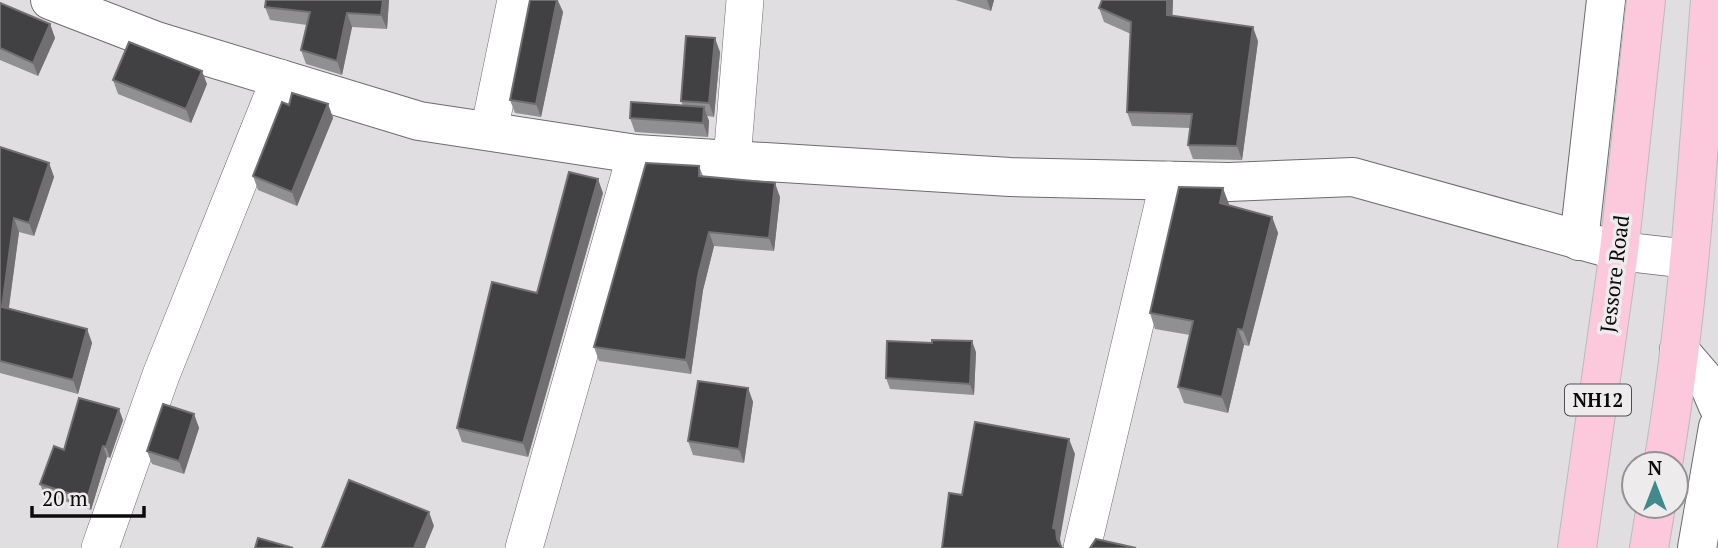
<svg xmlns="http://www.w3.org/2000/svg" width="1718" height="548" viewBox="0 0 1718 548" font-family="'PT Serif',serif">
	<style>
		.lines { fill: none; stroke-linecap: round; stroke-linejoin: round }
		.minor-casing { stroke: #6e6c6e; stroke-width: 38 }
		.tertiary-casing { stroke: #6e6c6e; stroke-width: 40 }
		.trunk-casing { stroke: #bbb; stroke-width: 40 }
		.minor { stroke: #fff; stroke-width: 37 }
		.tertiary { stroke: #fff; stroke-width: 38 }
		.trunk { stroke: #fcc8dc; stroke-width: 38 }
		.wall { fill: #908f91 }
		.shaded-wall { fill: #716f71 }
		.building { fill: #414042; stroke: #716f71; stroke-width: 2 }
		.labels { text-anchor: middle; stroke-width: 7; stroke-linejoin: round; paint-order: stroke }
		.shield { fill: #eeebed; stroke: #504e50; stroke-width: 2 }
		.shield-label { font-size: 19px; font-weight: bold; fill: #0c0b0c }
		.street-label { font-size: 21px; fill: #0c0b0c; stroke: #eeebed }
	</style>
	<rect width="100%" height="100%" fill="#e0dee0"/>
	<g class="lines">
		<defs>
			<g id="minor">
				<polyline points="489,131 516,0"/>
				<polyline points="732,160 745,0"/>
				<polyline points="100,548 161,375 280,78"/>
				<polyline points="524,548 636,154"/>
				<polyline points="1082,548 1169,180"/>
			</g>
			<g id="tertiary">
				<polyline points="50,0 156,41 419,121 636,154 732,160 1010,177 1229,182 1353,177 1619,251 1689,259"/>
				<polyline points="1579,241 1606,0"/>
				<polyline points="1679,350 1709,385 1718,406"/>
				<polyline points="1697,548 1718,427"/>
			</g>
			<g id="trunk">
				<path d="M1663,464C1689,311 1698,155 1710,0"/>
				<polyline points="1577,548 1619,251 1646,0"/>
				<polyline points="1649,548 1656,506"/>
			</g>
		</defs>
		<!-- minor casing -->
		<use href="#minor" class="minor-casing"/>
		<!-- tertiary casing -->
		<use href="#tertiary" class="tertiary-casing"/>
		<!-- trunk casing -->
		<use href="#trunk" class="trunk-casing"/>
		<!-- minor -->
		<use href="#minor" class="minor"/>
		<!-- tertiary -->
		<use href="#tertiary" class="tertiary"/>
		<!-- trunk -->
		<use href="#trunk" class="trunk"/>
	</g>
	<!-- wall -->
	<g class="wall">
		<polygon points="389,0 387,29 352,27 342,75 306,64 301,50 307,25 270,20 265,7"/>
		<polygon points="530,0 558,0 563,12 541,117 515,113 510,100"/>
		<polygon points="955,0 994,0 991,11"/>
		<polygon points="1102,0 1173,0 1172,16 1258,41 1242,160 1193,159 1188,145 1190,128 1132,126 1127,112 1131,34 1104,22 1099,8"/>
		<polygon points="0,3 50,24 55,38 38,76 0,60"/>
		<polygon points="720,52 714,117 707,116 709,121 708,137 635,132 630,118 683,106 681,101"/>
		<polygon points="113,80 207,84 191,123 118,94"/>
		<polygon points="328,104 333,118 297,206 258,190 253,176"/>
		<polygon points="0,147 49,163 54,177 34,236 19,232 9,308 87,329 92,343 78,394 0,373"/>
		<polygon points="699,166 703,176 780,197 774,251 714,246 703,290 691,374 599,361 594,347"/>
		<polygon points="603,193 528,457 462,442 457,428 537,293"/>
		<polygon points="1229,204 1228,206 1272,217 1278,233 1249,346 1244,345 1228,413 1184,403 1178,387 1190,335 1155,329 1150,313"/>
		<polygon points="976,352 974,395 890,389 886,378"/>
		<polygon points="748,388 753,402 744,463 693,455 688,441"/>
		<polygon points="194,414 199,428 184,474 152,464 147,451"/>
		<polygon points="123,420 110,458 107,457 91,510 44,494 40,484 64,450"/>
	</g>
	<!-- shaded-wall -->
	<g class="shaded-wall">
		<polygon points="383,0 389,0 387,29 381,15"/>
		<polygon points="557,0 563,12 541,117 536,104"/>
		<polygon points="987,0 994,0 991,11"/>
		<polygon points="1167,0 1173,0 1172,29 1167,15"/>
		<polygon points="347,13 352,27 342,75 337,61"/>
		<polygon points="50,24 55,38 38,76 33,63"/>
		<polygon points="1253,27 1258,41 1242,160 1237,146"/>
		<polygon points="715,38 720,52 714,117 709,103"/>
		<polygon points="202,71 207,84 191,123 186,109"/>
		<polygon points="328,104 333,118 297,206 292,192"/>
		<polygon points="704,107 709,121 708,137 703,123"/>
		<polygon points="49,163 54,177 34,236 29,223"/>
		<polygon points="598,179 603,193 528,457 523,443"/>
		<polygon points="775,183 780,197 774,251 769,238"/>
		<polygon points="1223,188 1229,204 1226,219 1220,203"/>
		<polygon points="1272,217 1278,233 1249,346 1243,330"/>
		<polygon points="14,218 19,232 7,320 2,307"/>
		<polygon points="709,232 714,246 703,290 691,374 686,360 698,276"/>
		<polygon points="87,329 92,343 78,394 73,380"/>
		<polygon points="1238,329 1244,345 1228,413 1222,397"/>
		<polygon points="972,341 976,352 974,395 970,384"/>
		<polygon points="748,388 753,402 744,463 739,449"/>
		<polygon points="119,409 123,420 110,458 106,447"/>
		<polygon points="194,414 199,428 184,474 179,461"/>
		<polygon points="1069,439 1075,454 1060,539 1062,548 1060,548 1053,528"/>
		<polygon points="103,446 107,457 91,510 87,499"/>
		<polygon points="429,512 434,526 425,548 414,548"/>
	</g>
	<!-- building -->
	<g class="building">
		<polygon points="266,0 383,0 381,15 347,13 337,61 301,50 310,12 265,7"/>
		<polygon points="530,0 557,0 536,104 510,100"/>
		<polygon points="1102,0 1167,0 1167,15 1253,27 1237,146 1188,145 1192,114 1127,112 1131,22 1099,8"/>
		<polygon points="0,3 50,24 33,63 0,48"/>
		<polygon points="686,36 715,38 709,103 681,101"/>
		<polygon points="129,42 202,71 186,109 113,80"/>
		<polygon points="292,93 328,104 292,192 253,176 282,102 289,105"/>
		<polygon points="631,102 704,107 703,123 630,118"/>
		<polygon points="0,147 49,163 29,223 14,218 2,307 87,329 73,380 0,361"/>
		<polygon points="646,163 699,166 699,176 775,183 769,238 709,232 698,276 686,360 594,347"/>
		<polygon points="569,172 598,179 523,443 457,428 492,282 537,293"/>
		<polygon points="1179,187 1223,188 1220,203 1272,217 1243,330 1238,329 1222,397 1178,387 1193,321 1150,313"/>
		<polygon points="932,340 972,341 970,384 886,378 887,341 932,343"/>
		<polygon points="698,381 748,388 739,449 688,441"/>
		<polygon points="79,398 119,409 106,447 103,446 87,499 40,484 54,446 64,450"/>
		<polygon points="163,404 194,414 179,461 147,451"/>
		<polygon points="975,422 1069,439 1053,528 1056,529 1057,539 1062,548 942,548 949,493 962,495"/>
		<polygon points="349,480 429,512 414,548 322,548"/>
		<polygon points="258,538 293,548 255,548"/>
		<polygon points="1096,539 1136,548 1090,548"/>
	</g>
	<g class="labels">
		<!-- shield labels -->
		<rect class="shield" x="1565" y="384.5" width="66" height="31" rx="5"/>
		<g class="shield-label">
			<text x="1598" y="407">NH12</text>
		</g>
		<!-- street labels -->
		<g class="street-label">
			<text transform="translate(1615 274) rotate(-83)" y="7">Jessore Road</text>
		</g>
	</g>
	<!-- north arrow -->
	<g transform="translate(1655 485)"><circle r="33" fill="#eeebed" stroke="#949193" stroke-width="2"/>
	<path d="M0-5L12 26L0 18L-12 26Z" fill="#41898d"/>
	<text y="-10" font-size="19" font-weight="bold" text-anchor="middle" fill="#0c0b0c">N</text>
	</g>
	<!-- scale -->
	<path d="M32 506v10h112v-10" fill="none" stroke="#0c0b0c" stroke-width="3.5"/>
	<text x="42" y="506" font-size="21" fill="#0c0b0c" stroke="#eeebed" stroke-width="5" paint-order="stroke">20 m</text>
</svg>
